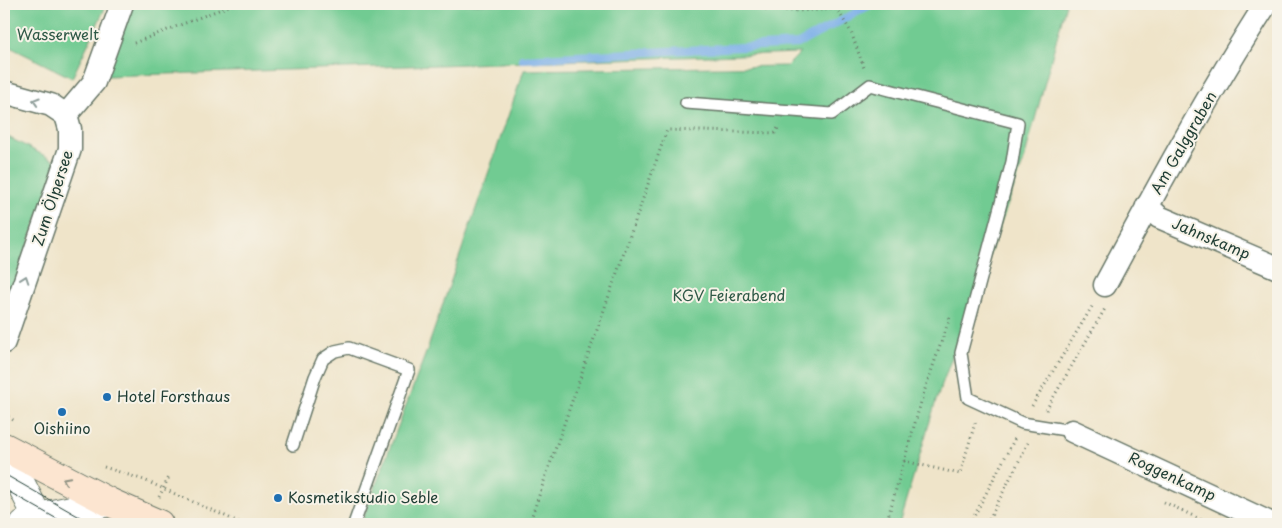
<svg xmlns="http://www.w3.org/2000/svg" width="1282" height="528" viewBox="0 0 1282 528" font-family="'Playpen Sans',sans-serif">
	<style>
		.green { fill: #71cb92; stroke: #488463 }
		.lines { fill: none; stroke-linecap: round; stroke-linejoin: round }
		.stream { stroke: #7aafe8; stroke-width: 8 }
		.service-casing { stroke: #687768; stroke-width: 14 }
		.minor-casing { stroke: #687768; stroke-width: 25 }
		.tertiary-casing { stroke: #687768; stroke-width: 30 }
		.secondary-casing { stroke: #687768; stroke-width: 30 }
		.path { stroke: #687768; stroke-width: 3; stroke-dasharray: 1 4; stroke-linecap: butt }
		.service { stroke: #fff; stroke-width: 11 }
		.minor { stroke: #fff; stroke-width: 22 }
		.tertiary { stroke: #fff; stroke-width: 28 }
		.secondary { stroke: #fce5d0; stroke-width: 28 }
		.tram { stroke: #1f3d34; stroke-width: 1 }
		.oneway { stroke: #8f9e9a }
		.oneway2 { stroke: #8e9182 }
		.poi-dot { fill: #1f6fb2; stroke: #f7f3e8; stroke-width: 2 }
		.labels { text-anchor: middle; stroke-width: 4; stroke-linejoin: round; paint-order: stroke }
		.park-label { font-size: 15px; fill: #2f5947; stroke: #f7f3e8 }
		.street-label { font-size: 15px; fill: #1f3d34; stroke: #f7f3e8 }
		.poi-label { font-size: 15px; fill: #1f3d34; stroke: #f7f3e8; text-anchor: start }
	</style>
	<rect width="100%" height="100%" fill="#f7f3e8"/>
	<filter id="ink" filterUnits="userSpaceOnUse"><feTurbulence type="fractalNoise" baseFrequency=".02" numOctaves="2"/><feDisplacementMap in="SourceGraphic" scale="10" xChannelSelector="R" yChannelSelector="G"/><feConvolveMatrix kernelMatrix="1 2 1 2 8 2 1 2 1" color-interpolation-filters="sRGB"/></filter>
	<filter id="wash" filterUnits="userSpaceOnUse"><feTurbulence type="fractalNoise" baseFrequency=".0096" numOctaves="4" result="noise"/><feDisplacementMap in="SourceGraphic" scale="20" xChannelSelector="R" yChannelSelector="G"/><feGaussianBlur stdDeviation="1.12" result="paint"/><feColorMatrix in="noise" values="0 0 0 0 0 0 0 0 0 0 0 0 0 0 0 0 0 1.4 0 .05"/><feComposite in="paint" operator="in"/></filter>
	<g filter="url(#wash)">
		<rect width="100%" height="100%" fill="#efe4c9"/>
		<!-- green -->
		<g class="green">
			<polygon points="4,4 107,4 72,78 4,44"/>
			<polygon points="128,4 1066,4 1024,160 936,401 899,524 361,524 427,350 524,70 787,66 800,53 106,76"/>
			<polygon points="4,135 57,162 4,316"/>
		</g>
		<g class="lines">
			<!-- stream -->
			<polyline class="stream" points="522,59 798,44 872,4"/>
		</g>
	</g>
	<g filter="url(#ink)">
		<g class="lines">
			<defs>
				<g id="service">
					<polyline points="686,103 832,114 870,85 1018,123 1012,162 961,353 968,398 1022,423 1072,431"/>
					<polyline points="293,445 315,377 323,359 335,351 349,348 409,370 354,524"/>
				</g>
				<g id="minor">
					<polyline points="4,92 51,105 66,115"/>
					<polyline points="66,115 94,82 122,4"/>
					<polyline points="1147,206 1159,217 1278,268"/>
					<path d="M1105,285C1156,190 1208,94 1266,4"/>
					<polyline points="4,342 70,149 70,129 66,115"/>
					<polyline points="1072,431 1272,524"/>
				</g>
				<g id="tertiary">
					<polyline points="4,456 21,484 41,524"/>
					<polyline points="24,524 39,517 109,502"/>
				</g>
				<polyline id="secondary" points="4,447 109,502 159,524"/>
			</defs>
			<!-- service casing -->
			<use href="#service" class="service-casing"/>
			<!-- minor casing -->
			<use href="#minor" class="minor-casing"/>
			<!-- tertiary casing -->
			<use href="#tertiary" class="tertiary-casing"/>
			<!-- secondary casing -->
			<use href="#secondary" class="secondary-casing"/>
			<!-- path -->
			<g class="path">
				<path d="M741,4C774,13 804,11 837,9L851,32L864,68"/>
				<polyline points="134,43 234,4"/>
				<polyline points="1032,406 1093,305"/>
				<polyline points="1046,410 1106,307"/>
				<polyline points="4,414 16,422"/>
				<polyline points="904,461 960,474 976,420"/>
				<polyline points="104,467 144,480 243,524"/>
				<polyline points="159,497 169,477"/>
				<polyline points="1164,502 1210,524"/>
				<polyline points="529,524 667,130 775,133 778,128"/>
				<polyline points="886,524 923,395 951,314"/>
				<polyline points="970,524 1015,438"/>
				<polyline points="987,524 1029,441"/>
			</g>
			<!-- service -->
			<use href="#service" class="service"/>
			<!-- minor -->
			<use href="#minor" class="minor"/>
			<!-- tertiary -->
			<use href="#tertiary" class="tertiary"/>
			<!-- secondary -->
			<use href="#secondary" class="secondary"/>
			<!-- tram -->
			<g class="tram">
				<polyline points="4,474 92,524"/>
				<polyline points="4,489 66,524"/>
			</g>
		</g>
		<!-- one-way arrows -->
		<defs><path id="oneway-chevron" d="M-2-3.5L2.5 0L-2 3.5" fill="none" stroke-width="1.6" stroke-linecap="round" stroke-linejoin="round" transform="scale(1.25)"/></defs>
		<g class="oneway">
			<use href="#oneway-chevron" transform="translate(36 101) rotate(-163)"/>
			<use href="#oneway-chevron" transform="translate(25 279) rotate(-71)"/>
		</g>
		<use class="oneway2" href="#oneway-chevron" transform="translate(66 480) rotate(-153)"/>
	</g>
	<!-- markers -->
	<g class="poi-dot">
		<circle cx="107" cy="397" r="5"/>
		<circle cx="62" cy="412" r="5"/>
		<circle cx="278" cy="498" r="5"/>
	</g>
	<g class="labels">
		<!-- park labels -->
		<g class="park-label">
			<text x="58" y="40">Wasserwelt</text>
			<text x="729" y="301">KGV Feierabend</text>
		</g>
		<!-- street labels -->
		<g class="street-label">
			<text transform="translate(1184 143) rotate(-60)" y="5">Am Galggraben</text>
			<text transform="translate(53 198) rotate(-72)" y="5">Zum Ölpersee</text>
			<text transform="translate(1211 239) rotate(23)" y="5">Jahnskamp</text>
			<text transform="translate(1172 477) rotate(25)" y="5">Roggenkamp</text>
		</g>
		<!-- poi labels -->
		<g class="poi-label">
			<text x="117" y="402">Hotel Forsthaus</text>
			<text x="62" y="434" text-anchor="middle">Oishiino</text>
			<text x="288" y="503">Kosmetikstudio Seble</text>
		</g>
	</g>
	<!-- margin -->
	<rect width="1282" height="528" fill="none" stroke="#f7f3e8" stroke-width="20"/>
</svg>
